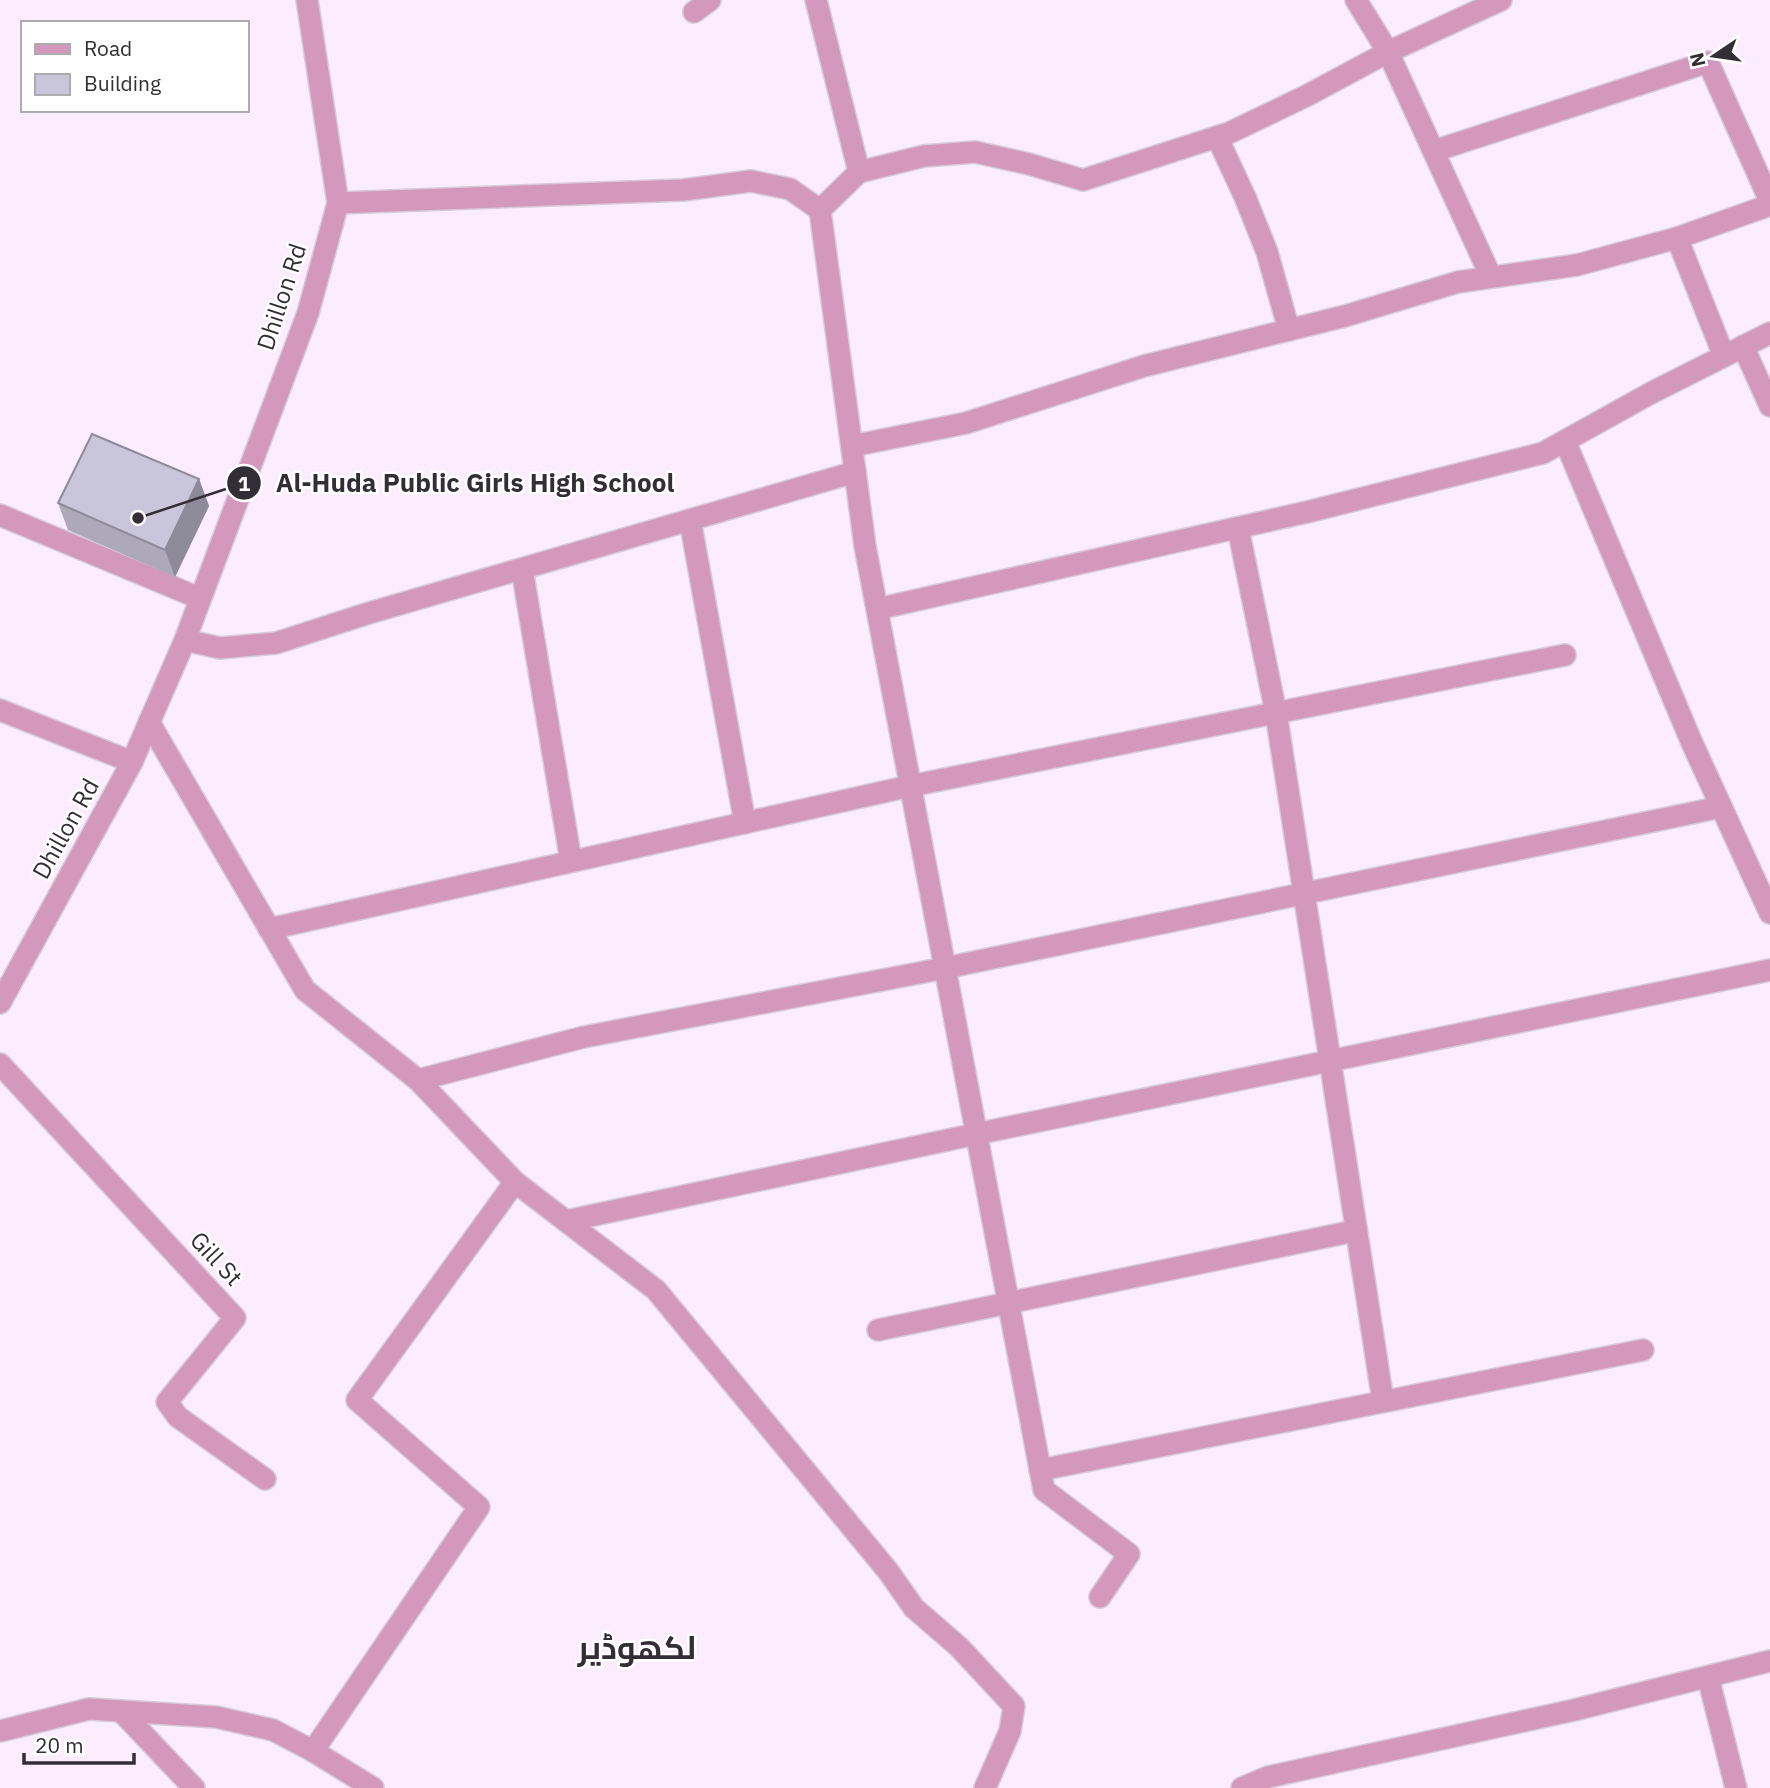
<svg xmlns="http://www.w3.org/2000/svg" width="1770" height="1788" viewBox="0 0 1770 1788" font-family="'IBM Plex Sans',Cairo,sans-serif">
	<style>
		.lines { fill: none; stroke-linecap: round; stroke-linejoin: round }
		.minor-casing { stroke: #d7cbdb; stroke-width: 24 }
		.minor { stroke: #d398bb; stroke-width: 21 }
		.wall { fill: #ada9bb }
		.shaded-wall { fill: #8d8a99 }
		.building { fill: #c9c5da; stroke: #8d8a99; stroke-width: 2 }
		.labels { text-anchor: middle; stroke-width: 5; stroke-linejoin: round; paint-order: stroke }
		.street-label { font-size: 24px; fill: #332e35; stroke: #fff }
		.district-label { font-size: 32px; font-weight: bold; fill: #332e35; stroke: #fff }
		.leader { fill: none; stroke: #332e35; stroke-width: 2.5 }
		.callout-dot { fill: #332e35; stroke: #fff; stroke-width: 2.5 }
		.mark-label { font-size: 21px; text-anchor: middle; font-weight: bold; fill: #fff }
		.callout-label { font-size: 26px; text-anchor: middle; font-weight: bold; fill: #332e35; stroke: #fff; stroke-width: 5; stroke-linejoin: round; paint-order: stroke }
	</style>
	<rect width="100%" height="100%" fill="#fbedff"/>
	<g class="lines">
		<defs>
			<g id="minor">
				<polyline points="816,0 859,172 820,210 865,546 1044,1490 1129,1554 1100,1597"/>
				<polyline points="1356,0 1388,52 1491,277"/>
				<polyline points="694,12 710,0"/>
				<polyline points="1217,137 1245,197 1267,252 1289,330"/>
				<polyline points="1434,151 1708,62 1770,201"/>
				<polyline points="859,172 924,156 975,152 1029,164 1083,180 1229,133 1308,95 1388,52 1501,0"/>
				<polyline points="338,203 683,190 751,181 790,189 820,210"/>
				<polyline points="1677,238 1770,205"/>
				<polyline points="1743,346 1770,406"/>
				<polyline points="1565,441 1692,743 1770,913"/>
				<polyline points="852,446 966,423 1144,366 1345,316 1458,282 1577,265 1677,238 1724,356"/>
				<polyline points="0,515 199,598"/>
				<polyline points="690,520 745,823"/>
				<polyline points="1238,528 1276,713 1383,1401"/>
				<polyline points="522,569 571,861"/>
				<polyline points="877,609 1307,512 1543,453 1651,393 1770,333"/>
				<polyline points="185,640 220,648 276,643 369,613 855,472"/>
				<polyline points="0,710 132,762"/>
				<polyline points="149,722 305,990 418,1080 515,1182 656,1290 888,1571 914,1608 959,1647 1014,1706 1010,1731 985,1788"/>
				<polyline points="269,929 910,786 1565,655"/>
				<polyline points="0,1003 132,762 185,640 308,313 338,203 307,0"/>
				<polyline points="0,1064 235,1318 167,1402 178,1417 265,1479"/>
				<polyline points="418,1080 584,1037 945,968 1721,807"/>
				<polyline points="566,1221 976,1134 1770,970"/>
				<polyline points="878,1330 1354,1231"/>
				<polyline points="1040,1470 1643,1350"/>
				<polyline points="1708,1677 1736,1788"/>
				<polyline points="121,1711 194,1788"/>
				<polyline points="0,1731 89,1709 216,1717 273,1730 313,1751 373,1788"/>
				<polyline points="313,1751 479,1507 357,1400 515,1182"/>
				<polyline points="1242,1788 1268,1777 1574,1710 1770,1661"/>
			</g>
		</defs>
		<!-- minor casing -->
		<use href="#minor" class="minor-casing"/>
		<!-- minor -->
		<use href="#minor" class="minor"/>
	</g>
	<!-- wall -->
	<polygon class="wall" points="199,479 209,506 175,577 68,530 58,503"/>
	<!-- shaded-wall -->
	<polygon class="shaded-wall" points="199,479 209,506 175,577 165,550"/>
	<!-- building -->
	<polygon class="building" points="92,434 199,479 165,550 58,503"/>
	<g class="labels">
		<!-- street labels -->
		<g class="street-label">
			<text transform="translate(282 297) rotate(-72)" y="8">Dhillon Rd</text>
			<text transform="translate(66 829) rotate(-61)" y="8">Dhillon Rd</text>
			<text transform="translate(216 1259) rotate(47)" y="8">Gill St</text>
		</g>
		<!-- district labels -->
		<g class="district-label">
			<text x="637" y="1659">لکھوڈیر</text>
		</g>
	</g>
	<!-- callouts -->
	<path class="leader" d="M138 518L244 483"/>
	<g class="callout-dot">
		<circle cx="138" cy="518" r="7"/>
		<circle cx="244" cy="483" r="18"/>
	</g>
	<g class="mark-label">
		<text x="244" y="491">1</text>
	</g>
	<g class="callout-label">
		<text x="475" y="492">Al-Huda Public Girls High School</text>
	</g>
	<!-- legend -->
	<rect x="21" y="21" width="228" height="91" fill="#ffffff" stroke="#adabae" stroke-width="2"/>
	<rect x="35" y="44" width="35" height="10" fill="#d398bb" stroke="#adabae" stroke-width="2"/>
	<text x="84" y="56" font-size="21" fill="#332e35">Road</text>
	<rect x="35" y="74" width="35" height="21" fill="#c9c5da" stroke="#adabae" stroke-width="2"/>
	<text x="84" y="91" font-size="21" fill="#332e35">Building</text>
	<!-- north arrow -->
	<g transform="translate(1714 56) rotate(257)" stroke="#ffffff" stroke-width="5" paint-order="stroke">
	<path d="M0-5L12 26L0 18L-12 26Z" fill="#332e35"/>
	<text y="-10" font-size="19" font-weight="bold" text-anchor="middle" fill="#332e35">N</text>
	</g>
	<!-- scale -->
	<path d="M24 1753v10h110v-10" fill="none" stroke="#332e35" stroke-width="3.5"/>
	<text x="35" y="1753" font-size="21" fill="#332e35" stroke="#ffffff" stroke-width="5" paint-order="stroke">20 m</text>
</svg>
